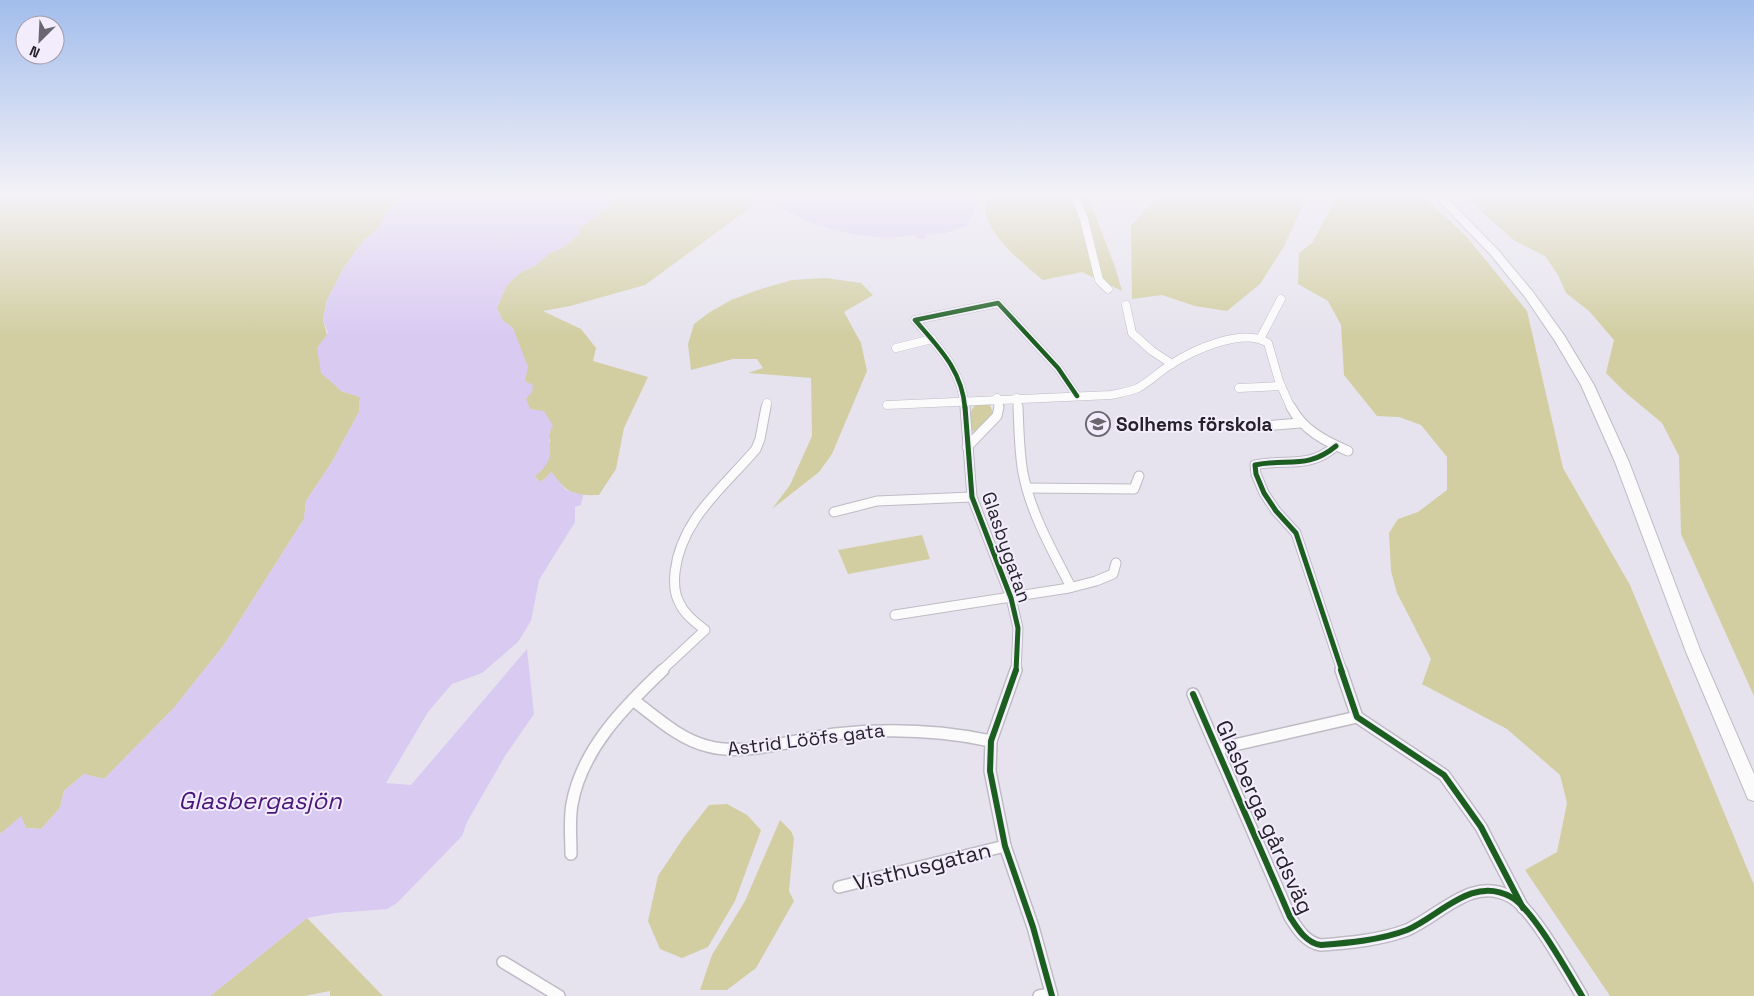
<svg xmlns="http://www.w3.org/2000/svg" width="1754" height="996" viewBox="0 0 1754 996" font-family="'Space Grotesk',sans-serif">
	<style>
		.green { fill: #d2cea2 }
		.water { fill: #d9caf2 }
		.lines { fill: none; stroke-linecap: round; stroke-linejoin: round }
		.minor-far2-casing { stroke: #bebbc4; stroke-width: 9 }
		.minor-far1-casing { stroke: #bebbc4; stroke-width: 11 }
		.minor-casing { stroke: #bebbc4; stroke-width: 14 }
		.primary-casing { stroke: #bebbc4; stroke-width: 2 }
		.minor-far2 { stroke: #fbfbfc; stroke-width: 8 }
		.minor-far1 { stroke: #fbfbfc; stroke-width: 9 }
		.minor { stroke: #fbfbfc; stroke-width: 11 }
		.primary { fill: #fbfbfc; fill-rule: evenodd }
		.cycleway-far2-casing { stroke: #f2ecfd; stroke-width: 7 }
		.cycleway-far1-casing { stroke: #f2ecfd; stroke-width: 8 }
		.cycleway-casing { stroke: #f2ecfd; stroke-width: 9 }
		.cycleway-far2 { stroke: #1b5e20; stroke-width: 4.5 }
		.cycleway-far1 { stroke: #1b5e20; stroke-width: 5 }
		.cycleway { stroke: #1b5e20; stroke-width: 6 }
		.labels { text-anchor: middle; stroke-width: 4; stroke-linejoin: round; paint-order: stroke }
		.poi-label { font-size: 19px; font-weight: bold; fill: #25222a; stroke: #f2ecfd; text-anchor: start }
		.street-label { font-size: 19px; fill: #25222a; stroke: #f2ecfd }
		.near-street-label { font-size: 22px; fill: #25222a; stroke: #f2ecfd }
		.near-water-label { font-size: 24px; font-style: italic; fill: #49177a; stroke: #f2ecfd }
	</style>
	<rect width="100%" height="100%" fill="#e6e3ee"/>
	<!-- green -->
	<g class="green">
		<polygon points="0,195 405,195 385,214 378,229 364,240 343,269 327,300 323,319 341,391 360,397 359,412 332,462 306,501 304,519 224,645 173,709 104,779 84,774 64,791 60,808 41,829 26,828 21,817 0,834"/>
		<path d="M621,195L756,196L752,202L754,205L645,285L570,306L543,311L581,329L596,348L593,361L648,377L624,428L616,469L599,495C571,496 568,493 551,472L546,478L540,482L534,476L542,470L550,441L548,433L530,409L525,399V381L513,328L502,320L497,308L506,286L518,274L536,265L551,252L561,249L579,228L602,212Z"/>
		<path d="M989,195H1085L1091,204L1115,267L1122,291L1082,272L1043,280C1024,265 984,232 985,207C985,203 988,198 989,195Z"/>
		<polygon points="1158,195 1308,195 1283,248 1260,284 1227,311 1195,306 1162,295 1132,299 1131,226"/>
		<polygon points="1338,195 1422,195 1466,236 1527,311 1563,468 1630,585 1754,885 1754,996 1610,996 1525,870 1557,852 1567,803 1560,775 1507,729 1422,684 1431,659 1397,593 1391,571 1389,533 1398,519 1418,512 1447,490 1447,457 1421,425 1399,417 1377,416 1344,375 1341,325 1328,301 1298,284 1299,253 1312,243"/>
		<polygon points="1462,195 1754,195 1754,696 1681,534 1679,456 1662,423 1626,393 1606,373 1614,340 1589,311 1566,293 1558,275 1545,256 1515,241"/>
		<polygon points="826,278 861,283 873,295 844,312 861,343 867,371 832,454 819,472 772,509 790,485 812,436 811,378 748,373 763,368 757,359 733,359 691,370 688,344 694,324 710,312 731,300 758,290 792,280"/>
		<path d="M984,403L990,405L993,413L974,432L972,430C971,416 967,405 984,403Z"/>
		<polygon points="922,535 930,559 848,574 838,550"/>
		<polygon points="727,804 747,815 761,830 735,901 708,947 682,958 660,949 648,921 658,876 684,837 709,805"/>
		<polygon points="780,820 791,831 794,838 789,891 794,901 756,968 727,990 700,990 712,955 745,901"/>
		<polygon points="307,918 383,996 330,996 330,991 304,996 210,996"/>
	</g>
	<!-- water -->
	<g class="water">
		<path d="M405,195H621L602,212L579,228L580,233L561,249L551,252L536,265L518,274L506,286L497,308L502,320L513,328L528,367L525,381L533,385L532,392L526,399L530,409L544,411L553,426C544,438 554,449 548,461C545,468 539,472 534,477L540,482L546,478L551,472L566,490L583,495L581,505L575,507V522L539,580L531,621L518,642L482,673L452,684L428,712L386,783L411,785L527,649L534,714L505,756L467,822L462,836L397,903L387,909L335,913L307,918L210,996H0V834L21,816L26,828L41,829L60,808L64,791L84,774L104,779L173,709L224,645L304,519L306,501L332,462L359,412L360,397L341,391L321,373L317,348L328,333L323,319L327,300L343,269L364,240L378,229L385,214Z"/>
		<polygon points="754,195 978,195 977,205 966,226 946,233 927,235 925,239 919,239 914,235 889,238 857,235 816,225 766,201 754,205 752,202 756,196"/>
	</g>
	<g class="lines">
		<defs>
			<g id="minor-far2">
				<polyline points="1075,195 1084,219 1099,280 1108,289"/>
				<polyline points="1126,305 1132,333 1152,351 1172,364"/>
				<polyline points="1261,337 1281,299"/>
				<polyline points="896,348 932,339"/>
				<polyline points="1239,388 1281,386"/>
				<polyline points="997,398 999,408"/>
				<polyline points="1017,398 1018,408"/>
				<path d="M887,405L1111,395C1120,393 1129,392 1138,388C1149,382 1159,372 1170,365C1193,350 1243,327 1268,343L1279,381L1291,408"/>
				<polyline points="766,408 767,403"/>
				<path d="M965,408C962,370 939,348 915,320L998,303L1058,368L1077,396"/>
			</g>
			<g id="minor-far1">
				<polyline points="965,407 972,497 1011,598 1018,628 1016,671"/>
				<path d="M1018,407C1019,429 1019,451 1023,473C1031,514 1052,550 1071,587"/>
				<path d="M1291,407C1303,430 1325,441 1348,451"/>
				<polyline points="1264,426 1300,423"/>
				<path d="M1336,446C1307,470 1288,458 1255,465L1256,474L1264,493L1276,511L1296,533L1342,671"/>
				<polyline points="967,447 997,416 999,407"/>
				<polyline points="1027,488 1134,489 1139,476"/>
				<polyline points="834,512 877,501 972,497"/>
				<polyline points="895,615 1069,588 1096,581 1113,574 1116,563"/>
				<path d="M661,671L705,630C695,622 684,614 679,602C674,593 674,582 675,572C681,519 724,487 756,449L760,439L766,407"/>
			</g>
			<g id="minor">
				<polyline points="1016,670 991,741 990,771 1005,846 1033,927 1052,996"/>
				<polyline points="1341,670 1357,717 1444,775 1481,827 1523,908"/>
				<path d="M1193,694L1290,917C1297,928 1306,943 1321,945C1348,943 1381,940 1407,930C1440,916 1472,875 1511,897C1533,909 1568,973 1582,996"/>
				<path d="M633,700C656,717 679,739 707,746C746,757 795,739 835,734C889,728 939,730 991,741"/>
				<polyline points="1217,749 1357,717"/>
				<path d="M571,854C571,837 569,821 572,804C582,749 624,707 663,670"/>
				<polyline points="839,887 1005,846"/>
				<polyline points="503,962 559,996"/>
				<polyline points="1039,996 1051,994"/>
			</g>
			<polygon id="primary" points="1433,195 1444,195 1498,250 1533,292 1564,335 1594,385 1629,462 1701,652 1754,774 1754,801 1748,799 1686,652 1615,462 1581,385 1555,341 1525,297 1491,255"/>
		</defs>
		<!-- minor-far2 casing -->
		<use href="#minor-far2" class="minor-far2-casing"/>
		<!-- minor-far1 casing -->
		<use href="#minor-far1" class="minor-far1-casing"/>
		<!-- minor casing -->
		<use href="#minor" class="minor-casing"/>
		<!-- primary casing -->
		<use href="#primary" class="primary-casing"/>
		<!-- minor-far2 -->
		<use href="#minor-far2" class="minor-far2"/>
		<!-- minor-far1 -->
		<use href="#minor-far1" class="minor-far1"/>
		<!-- minor -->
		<use href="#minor" class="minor"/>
		<!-- primary -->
		<use href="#primary" class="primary"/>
		<defs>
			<path id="cycleway-far2" d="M965,408C962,370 939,348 915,320L998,303L1058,368L1077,396"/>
			<g id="cycleway-far1">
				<polyline points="965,407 972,497 1011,598 1018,628 1016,671"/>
				<path d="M1336,446C1307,470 1288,458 1255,465L1256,474L1264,493L1276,511L1296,533L1342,671"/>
			</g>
			<g id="cycleway">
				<polyline points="1016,670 991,741 990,771 1005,846 1033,927 1052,996"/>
				<polyline points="1341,670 1357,717 1444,775 1481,827 1523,908"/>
				<path d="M1193,694L1290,917C1297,928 1306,943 1321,945C1348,943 1381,940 1407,930C1440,916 1472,875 1511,897C1533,909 1568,973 1582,996"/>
			</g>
		</defs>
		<!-- cycleway-far2 casing -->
		<use href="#cycleway-far2" class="cycleway-far2-casing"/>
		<!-- cycleway-far1 casing -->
		<use href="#cycleway-far1" class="cycleway-far1-casing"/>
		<!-- cycleway casing -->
		<use href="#cycleway" class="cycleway-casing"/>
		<!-- cycleway-far2 -->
		<use href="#cycleway-far2" class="cycleway-far2"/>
		<!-- cycleway-far1 -->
		<use href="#cycleway-far1" class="cycleway-far1"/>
		<!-- cycleway -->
		<use href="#cycleway" class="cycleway"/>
	</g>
	<!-- sky -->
	<linearGradient id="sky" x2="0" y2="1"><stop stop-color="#a2bdec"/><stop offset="0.58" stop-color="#f4f2f7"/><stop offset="1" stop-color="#f4f2f7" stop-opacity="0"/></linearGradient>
	<rect width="1754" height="335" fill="url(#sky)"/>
	<!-- icons -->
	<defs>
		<symbol id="school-ring" viewBox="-11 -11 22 22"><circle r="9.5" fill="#f2ecfd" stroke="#69666f" stroke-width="1.5"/><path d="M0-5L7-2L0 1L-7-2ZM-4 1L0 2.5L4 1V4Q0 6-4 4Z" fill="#69666f"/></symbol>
	</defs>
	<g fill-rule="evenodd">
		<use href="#school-ring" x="1084" y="410" width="28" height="28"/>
	</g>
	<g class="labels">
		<!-- poi labels -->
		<g class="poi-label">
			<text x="1116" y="431">Solhems förskola</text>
		</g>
		<!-- street labels -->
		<g class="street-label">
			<text transform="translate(1007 547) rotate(71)" y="7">Glasbygatan</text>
			<text transform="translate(806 739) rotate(-7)" y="7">Astrid Lööfs gata</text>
		</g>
		<!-- near-street labels -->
		<g class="near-street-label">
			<text transform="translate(1265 817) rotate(66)" y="8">Glasberga gårdsväg</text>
			<text transform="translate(922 866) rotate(-14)" y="8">Visthusgatan</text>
		</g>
		<!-- near-water labels -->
		<g class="near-water-label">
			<text x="260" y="809">Glasbergasjön</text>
		</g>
	</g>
	<!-- north arrow -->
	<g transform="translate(40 40) rotate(204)"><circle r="24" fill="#f2ecfd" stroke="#a09ba9"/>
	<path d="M0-4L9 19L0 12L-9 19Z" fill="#69666f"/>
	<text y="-8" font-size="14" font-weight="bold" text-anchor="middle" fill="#25222a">N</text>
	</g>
</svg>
